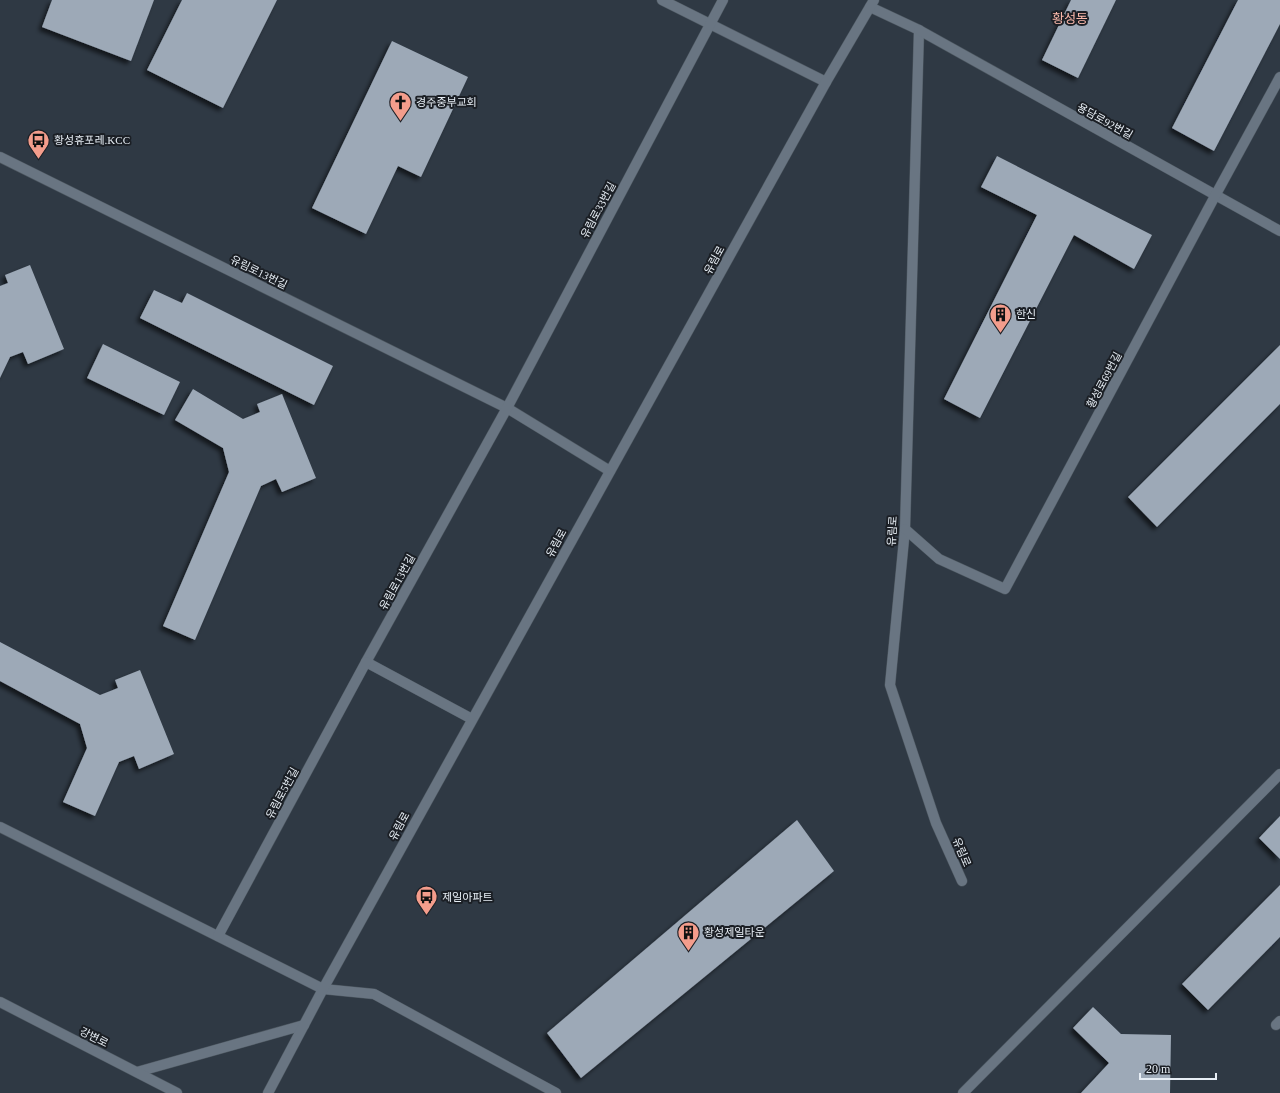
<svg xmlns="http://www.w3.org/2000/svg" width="1280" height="1093" viewBox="0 0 1280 1093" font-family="'Times New Roman','Noto Sans KR',serif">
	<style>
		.building { fill: #9da9b7; filter: url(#shadow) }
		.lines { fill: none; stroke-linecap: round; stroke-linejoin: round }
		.lane-casing { stroke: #4c565f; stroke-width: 11 }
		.street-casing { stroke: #4c565f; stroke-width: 11 }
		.secondary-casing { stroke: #4c565f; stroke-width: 11 }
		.lane { stroke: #697582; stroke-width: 10 }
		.street { stroke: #697582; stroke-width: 10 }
		.secondary { stroke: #697582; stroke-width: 10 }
		.labels { text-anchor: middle; stroke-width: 4; stroke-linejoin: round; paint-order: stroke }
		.poi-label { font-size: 11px; fill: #e7eef5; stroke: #1b1f25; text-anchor: start }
		.street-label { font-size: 11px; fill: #e7eef5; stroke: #1b1f25 }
		.quarter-label { font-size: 13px; fill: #fbb9ab; stroke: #1b1f25 }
	</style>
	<defs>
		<filter id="shadow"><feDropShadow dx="-3.5" dy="3.5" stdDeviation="2" flood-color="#0009"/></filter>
	</defs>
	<rect width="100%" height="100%" fill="#2f3944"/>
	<!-- building -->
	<g class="building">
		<polygon points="52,0 154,0 131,61 42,27"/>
		<polygon points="182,0 277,0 223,108 147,70"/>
		<polygon points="1071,0 1116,0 1078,78 1042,60"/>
		<polygon points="1238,0 1280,0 1280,24 1214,151 1172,128"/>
		<polygon points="392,41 468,77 421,177 398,166 366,234 312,208"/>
		<polygon points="997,156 1152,235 1134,269 1074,235 980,418 944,399 1037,215 981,187"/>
		<polygon points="30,265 64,349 28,364 23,352 10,357 0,378 0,286 8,283 5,275"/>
		<polygon points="154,290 182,303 187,293 333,366 314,405 140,318"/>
		<polygon points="103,344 180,382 164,415 87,378"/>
		<polygon points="1280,345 1280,404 1157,527 1128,497"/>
		<polygon points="193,389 243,419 260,412 257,404 282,394 316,478 282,492 276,479 261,486 195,640 163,626 229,472 223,448 175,420"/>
		<polygon points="0,642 100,695 118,688 115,680 140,670 174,754 139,769 134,756 119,762 95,816 63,802 87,748 80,724 0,681"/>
		<polygon points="1280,816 1280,859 1259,838"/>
		<polygon points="797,820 834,871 581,1078 547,1033"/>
		<polygon points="1280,885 1280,937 1208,1010 1182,984"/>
		<polygon points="1093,1007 1121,1034 1171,1035 1170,1093 1081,1093 1109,1063 1073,1028"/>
	</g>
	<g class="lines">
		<defs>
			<polyline id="lane" points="1276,1025 1280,1021"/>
			<g id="street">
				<polyline points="662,0 826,82"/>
				<polyline points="870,7 919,30 905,529 890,685 936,823 962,881"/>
				<polyline points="919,30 1280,231"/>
				<polyline points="0,157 507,408 610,471"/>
				<polyline points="905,529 939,559 1005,589 1215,196 1280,77"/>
				<polyline points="472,719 366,662 507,408 723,0"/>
				<polyline points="0,827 323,989 374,994 556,1093"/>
				<polyline points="218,936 366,662"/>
				<polyline points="137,1072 304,1025"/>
				<polyline points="963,1093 1280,774"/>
			</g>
			<g id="secondary">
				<polyline points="0,1002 177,1093"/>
				<polyline points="268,1093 323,989 826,82 874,0"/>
			</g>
		</defs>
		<!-- lane casing -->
		<use href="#lane" class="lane-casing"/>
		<!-- street casing -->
		<use href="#street" class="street-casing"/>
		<!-- secondary casing -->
		<use href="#secondary" class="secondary-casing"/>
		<!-- lane -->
		<use href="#lane" class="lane"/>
		<!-- street -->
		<use href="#street" class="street"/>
		<!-- secondary -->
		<use href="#secondary" class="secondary"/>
	</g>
	<!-- icons -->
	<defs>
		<symbol id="church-pin" viewBox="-11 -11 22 30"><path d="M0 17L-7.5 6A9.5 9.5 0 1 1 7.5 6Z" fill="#f49d8c" stroke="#1b1f25"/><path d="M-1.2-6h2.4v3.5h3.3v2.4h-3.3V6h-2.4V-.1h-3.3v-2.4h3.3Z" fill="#111"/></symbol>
		<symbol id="bus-pin" viewBox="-11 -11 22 30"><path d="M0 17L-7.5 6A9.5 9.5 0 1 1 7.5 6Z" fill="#f49d8c" stroke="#1b1f25"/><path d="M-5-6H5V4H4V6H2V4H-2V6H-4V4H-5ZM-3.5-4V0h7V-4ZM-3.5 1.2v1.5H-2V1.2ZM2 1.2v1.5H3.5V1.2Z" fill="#111"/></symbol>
		<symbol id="building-pin" viewBox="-11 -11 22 30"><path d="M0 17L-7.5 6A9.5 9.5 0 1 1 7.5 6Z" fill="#f49d8c" stroke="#1b1f25"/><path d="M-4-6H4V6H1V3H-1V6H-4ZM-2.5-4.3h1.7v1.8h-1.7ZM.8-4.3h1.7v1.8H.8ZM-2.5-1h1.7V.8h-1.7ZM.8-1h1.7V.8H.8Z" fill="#111"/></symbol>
	</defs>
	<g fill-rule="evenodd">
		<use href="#church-pin" x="388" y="90" width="25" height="34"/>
		<use href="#bus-pin" x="26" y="128" width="25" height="34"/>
		<use href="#building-pin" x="988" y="302" width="25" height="34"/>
		<use href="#bus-pin" x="414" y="884" width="25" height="34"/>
		<use href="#building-pin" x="676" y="920" width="25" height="34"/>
	</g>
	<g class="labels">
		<!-- poi labels -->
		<g class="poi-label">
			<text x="416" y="106">경주중부교회</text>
			<text x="54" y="144">황성휴포레.KCC</text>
			<text x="1016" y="318">한신</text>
			<text x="442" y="901">제일아파트</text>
			<text x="704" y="936">황성제일타운</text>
		</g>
		<!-- street labels -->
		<g class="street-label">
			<text transform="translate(1105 121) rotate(29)" y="4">용담로92번길</text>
			<text transform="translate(598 210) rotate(-62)" y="4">유림로33번길</text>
			<text transform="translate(714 260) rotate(-61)" y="4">유림로</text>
			<text transform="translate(259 272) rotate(26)" y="4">유림로13번길</text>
			<text transform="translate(1104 380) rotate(-62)" y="4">황성로69번길</text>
			<text transform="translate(892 531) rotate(-86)" y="4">유림로</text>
			<text transform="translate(556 543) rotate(-61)" y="4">유림로</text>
			<text transform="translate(397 582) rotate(-61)" y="4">유림로13번길</text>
			<text transform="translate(282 793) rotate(-62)" y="4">유림로5번길</text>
			<text transform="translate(399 826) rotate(-61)" y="4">유림로</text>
			<text transform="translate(962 852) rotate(67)" y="4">유림로</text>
			<text transform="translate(94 1037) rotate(27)" y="4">강변로</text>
		</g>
		<!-- quarter labels -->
		<g class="quarter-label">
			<text x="1070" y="23">황성동</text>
		</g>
	</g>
	<!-- scale -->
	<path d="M1140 1073v6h76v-6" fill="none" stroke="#e7eef5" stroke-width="2"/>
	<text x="1146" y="1073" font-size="12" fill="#e7eef5" stroke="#1b1f25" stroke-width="3" paint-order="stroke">20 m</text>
</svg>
